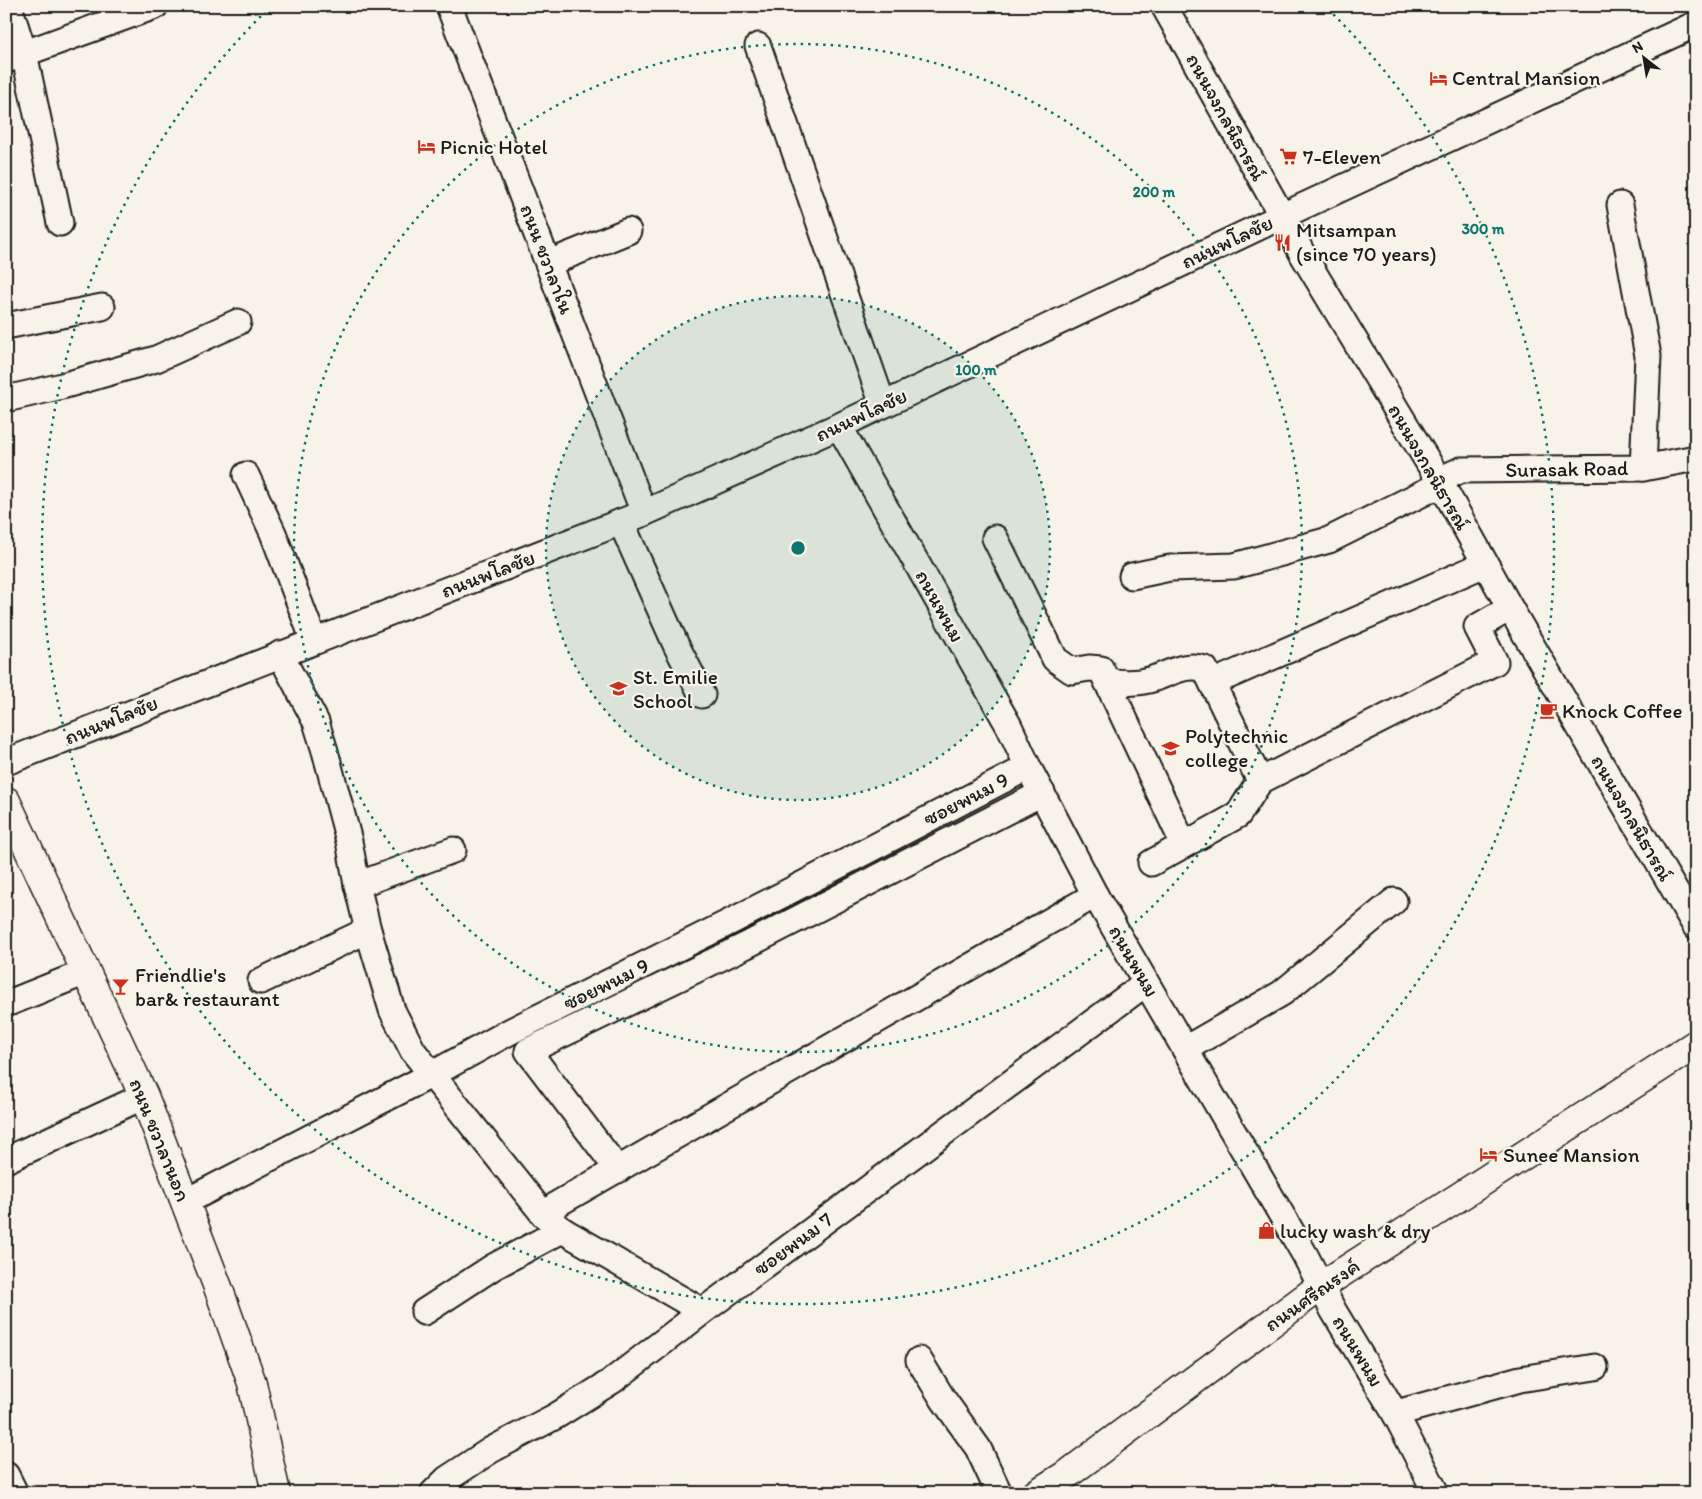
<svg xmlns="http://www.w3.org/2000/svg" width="1702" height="1499" viewBox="0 0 1702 1499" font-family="Itim,'Playpen Sans Thai',sans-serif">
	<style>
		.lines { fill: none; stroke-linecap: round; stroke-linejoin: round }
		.minor-casing { stroke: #1c1c1c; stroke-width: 29 }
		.major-casing { stroke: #1c1c1c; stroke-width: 31 }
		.minor { stroke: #f7f3e8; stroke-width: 25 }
		.major { stroke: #f7f3e8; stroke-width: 28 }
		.ring { fill: none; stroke: #0f766e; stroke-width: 2.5; stroke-dasharray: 2.5 5 }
		.labels { text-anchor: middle; stroke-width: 4.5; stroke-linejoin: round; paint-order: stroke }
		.poi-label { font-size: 21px; fill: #1c1c1c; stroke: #f7f3e8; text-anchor: start }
		.street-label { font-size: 21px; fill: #1c1c1c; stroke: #f7f3e8 }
		.centre { fill: #0f766e; stroke: #f7f3e8; stroke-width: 2.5 }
		.ring-label { font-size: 15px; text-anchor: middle; font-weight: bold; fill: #0f766e; stroke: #f7f3e8; stroke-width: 4.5; stroke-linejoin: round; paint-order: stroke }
	</style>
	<rect width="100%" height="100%" fill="#f7f3e8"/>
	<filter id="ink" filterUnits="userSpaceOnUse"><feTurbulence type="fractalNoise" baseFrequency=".02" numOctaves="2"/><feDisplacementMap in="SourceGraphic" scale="10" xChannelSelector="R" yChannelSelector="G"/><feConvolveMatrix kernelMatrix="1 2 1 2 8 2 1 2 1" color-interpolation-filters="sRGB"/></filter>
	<g filter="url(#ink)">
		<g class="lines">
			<defs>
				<g id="minor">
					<polyline points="9,6 24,53 60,223"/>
					<polyline points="449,6 644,513"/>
					<polyline points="1164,6 1282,216 1303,255 1439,480 1510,608 1696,927"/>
					<polyline points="758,46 883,405"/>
					<polyline points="6,60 155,6"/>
					<polyline points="1620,205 1648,356 1643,468"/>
					<polyline points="549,263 628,231"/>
					<polyline points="6,326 102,307"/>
					<polyline points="6,399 62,386 156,359 238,322"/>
					<polyline points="839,426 1009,726 1028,767 1095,895 1305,1255 1333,1310 1396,1415 1436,1493"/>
					<polyline points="246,475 273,533 314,641"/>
					<polyline points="1439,480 1461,470 1643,468 1696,458"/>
					<polyline points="621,522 676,645 702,695"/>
					<polyline points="995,538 1055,659 1072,671 1089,668 1101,669 1184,845"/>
					<polyline points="1485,564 1212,683 1260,781 1495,662 1477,627 1510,608"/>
					<polyline points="1132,576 1170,568 1234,566 1329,540 1441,484"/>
					<polyline points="280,654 316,722 325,751 349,841 357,885 368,930 392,1010 413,1051 544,1215 562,1230 702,1311"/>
					<path d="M1107,681C1122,683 1134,684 1149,680C1168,675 1185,662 1205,669L1212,683"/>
					<polyline points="6,762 644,513 839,426 1282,216 1696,24"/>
					<polyline points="1151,863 1238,815 1260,781"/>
					<polyline points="357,885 453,850"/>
					<polyline points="261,981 368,930"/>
					<polyline points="6,1004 86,972"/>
					<polyline points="1185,1049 1282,993 1394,901"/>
					<polyline points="6,1160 144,1096"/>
					<polyline points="618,1170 528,1051 745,946 1042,793"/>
					<polyline points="185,1202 431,1075 511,1031 732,921 1028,767"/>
					<polyline points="544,1215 559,1203 1095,895"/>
					<polyline points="424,1312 493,1267 562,1230"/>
					<polyline points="919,1360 943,1399 978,1448 999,1493"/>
					<polyline points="1396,1415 1404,1411 1520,1379 1595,1367"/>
					<polyline points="6,1475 15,1493"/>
					<polyline points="433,1493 447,1479 491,1450 556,1416 612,1381 711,1305 1146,983"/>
				</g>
				<g id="major">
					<polyline points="6,801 144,1096 219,1290 252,1383 276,1493"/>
					<polyline points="1037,1493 1069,1473 1321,1286 1696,1044"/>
				</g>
			</defs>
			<!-- minor casing -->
			<use href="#minor" class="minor-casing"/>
			<!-- major casing -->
			<use href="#major" class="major-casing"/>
			<!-- minor -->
			<use href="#minor" class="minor"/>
			<!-- major -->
			<use href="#major" class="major"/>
		</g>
	</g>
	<!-- distance rings -->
	<circle cx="798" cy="548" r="252" fill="#0f766e" fill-opacity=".12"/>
	<g class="ring">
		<circle cx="798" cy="548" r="252"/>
		<circle cx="798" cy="548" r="504"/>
		<path d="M1328 9A756 756 0 1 1 268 9"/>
	</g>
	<!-- icons -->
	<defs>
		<symbol id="hotel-bare" viewBox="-9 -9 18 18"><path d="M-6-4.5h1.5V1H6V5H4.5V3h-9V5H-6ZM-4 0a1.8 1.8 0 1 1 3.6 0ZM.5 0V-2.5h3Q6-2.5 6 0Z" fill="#c8321e" stroke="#f7f3e8" stroke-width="2.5" paint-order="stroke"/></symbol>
		<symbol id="supermarket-bare" viewBox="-9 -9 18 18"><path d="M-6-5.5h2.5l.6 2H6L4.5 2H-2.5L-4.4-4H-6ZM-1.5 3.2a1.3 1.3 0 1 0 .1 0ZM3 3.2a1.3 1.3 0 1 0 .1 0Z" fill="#c8321e" stroke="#f7f3e8" stroke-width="2.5" paint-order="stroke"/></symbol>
		<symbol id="restaurant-bare" viewBox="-9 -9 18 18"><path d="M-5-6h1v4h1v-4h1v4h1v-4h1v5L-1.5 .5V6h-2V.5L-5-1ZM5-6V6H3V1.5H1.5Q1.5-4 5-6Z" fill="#c8321e" stroke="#f7f3e8" stroke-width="2.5" paint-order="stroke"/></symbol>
		<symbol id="school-bare" viewBox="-9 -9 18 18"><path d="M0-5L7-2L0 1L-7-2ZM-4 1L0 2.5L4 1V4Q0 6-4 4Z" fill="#c8321e" stroke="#f7f3e8" stroke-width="2.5" paint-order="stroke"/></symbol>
		<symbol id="cafe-bare" viewBox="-9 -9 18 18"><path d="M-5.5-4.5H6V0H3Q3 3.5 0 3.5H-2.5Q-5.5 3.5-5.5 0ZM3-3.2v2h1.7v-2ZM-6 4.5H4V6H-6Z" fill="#c8321e" stroke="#f7f3e8" stroke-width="2.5" paint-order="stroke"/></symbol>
		<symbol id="university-bare" viewBox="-9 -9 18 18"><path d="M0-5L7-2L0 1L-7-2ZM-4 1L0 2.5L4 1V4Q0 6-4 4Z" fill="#c8321e" stroke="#f7f3e8" stroke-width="2.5" paint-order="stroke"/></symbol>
		<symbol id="bar-bare" viewBox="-9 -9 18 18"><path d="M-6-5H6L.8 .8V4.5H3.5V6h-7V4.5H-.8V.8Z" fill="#c8321e" stroke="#f7f3e8" stroke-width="2.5" paint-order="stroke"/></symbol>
		<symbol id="shop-bare" viewBox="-9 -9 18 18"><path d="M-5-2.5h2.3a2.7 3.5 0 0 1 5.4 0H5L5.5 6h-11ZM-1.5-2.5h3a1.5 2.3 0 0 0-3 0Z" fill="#c8321e" stroke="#f7f3e8" stroke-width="2.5" paint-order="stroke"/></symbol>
	</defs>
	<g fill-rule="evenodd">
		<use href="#hotel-bare" x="1426" y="66" width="25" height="25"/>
		<use href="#hotel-bare" x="414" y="134" width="25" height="25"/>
		<use href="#supermarket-bare" x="1276" y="144" width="25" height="25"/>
		<use href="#restaurant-bare" x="1270" y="230" width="25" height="25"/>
		<use href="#school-bare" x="606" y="676" width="25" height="25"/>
		<use href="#cafe-bare" x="1536" y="698" width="25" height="25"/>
		<use href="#university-bare" x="1158" y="736" width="25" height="25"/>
		<use href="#bar-bare" x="108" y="974" width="25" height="25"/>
		<use href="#hotel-bare" x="1476" y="1142" width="25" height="25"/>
		<use href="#shop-bare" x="1254" y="1218" width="25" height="25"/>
	</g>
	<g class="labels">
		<!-- poi labels -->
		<g class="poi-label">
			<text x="1452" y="85">Central Mansion</text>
			<text x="440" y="154">Picnic Hotel</text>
			<text x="1303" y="164">7-Eleven</text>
			<text x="1296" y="237">Mitsampan<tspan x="1296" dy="24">(since 70 years)</tspan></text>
			<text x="633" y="684">St. Emilie<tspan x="633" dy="24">School</tspan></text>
			<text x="1562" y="718">Knock Coffee</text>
			<text x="1185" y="743">Polytechnic<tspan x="1185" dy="24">college</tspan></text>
			<text x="135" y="982">Friendlie's<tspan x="135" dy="24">bar&amp; restaurant</tspan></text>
			<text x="1503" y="1162">Sunee Mansion</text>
			<text x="1280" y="1238">lucky wash &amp; dry</text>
		</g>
		<!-- street labels -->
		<g class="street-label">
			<text transform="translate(1226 117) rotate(61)" y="7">ถนนจงกลนิธารณ์</text>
			<text transform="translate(1227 242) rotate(-25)" y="7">ถนนพโลชัย</text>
			<text transform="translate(547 259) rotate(69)" y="7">ถนน ชวาลาใน</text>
			<text transform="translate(861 415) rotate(-25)" y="7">ถนนพโลชัย</text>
			<text transform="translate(1429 467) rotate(60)" y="7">ถนนจงกลนิธารณ์</text>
			<text transform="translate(1567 469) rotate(-1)" y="7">Surasak Road</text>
			<text transform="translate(488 574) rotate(-21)" y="7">ถนนพโลชัย</text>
			<text transform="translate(940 606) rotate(61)" y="7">ถนนพนม</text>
			<text transform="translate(111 720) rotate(-22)" y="7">ถนนพโลชัย</text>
			<text transform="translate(966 799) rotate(-27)" y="7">ซอยพนม 9</text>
			<text transform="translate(1632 818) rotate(60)" y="7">ถนนจงกลนิธารณ์</text>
			<text transform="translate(1134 961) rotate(60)" y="7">ถนนพนม</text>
			<text transform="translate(606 984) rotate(-26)" y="7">ซอยพนม 9</text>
			<text transform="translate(160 1140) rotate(68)" y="7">ถนน ชวาลานอก</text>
			<text transform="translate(793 1244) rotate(-36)" y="7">ซอยพนม 7</text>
			<text transform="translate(1312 1295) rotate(-35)" y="7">ถนนศรีณรงค์</text>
			<text transform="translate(1358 1351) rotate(59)" y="7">ถนนพนม</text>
		</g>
	</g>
	<circle cx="798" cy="548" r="8" class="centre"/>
	<g class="ring-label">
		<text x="1154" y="197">200 m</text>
		<text x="1483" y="234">300 m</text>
		<text x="976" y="375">100 m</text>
	</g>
	<!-- margin -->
	<rect width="1702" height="1499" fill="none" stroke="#f7f3e8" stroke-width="25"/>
	<rect x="12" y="12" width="1677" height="1474" fill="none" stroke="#1c1c1c" stroke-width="2" filter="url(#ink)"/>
	<!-- north arrow -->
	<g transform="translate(1644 58) rotate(329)" stroke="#f7f3e8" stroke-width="4" paint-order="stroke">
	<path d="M0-4L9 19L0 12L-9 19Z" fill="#1c1c1c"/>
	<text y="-8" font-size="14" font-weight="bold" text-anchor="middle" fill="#1c1c1c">N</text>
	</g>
</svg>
